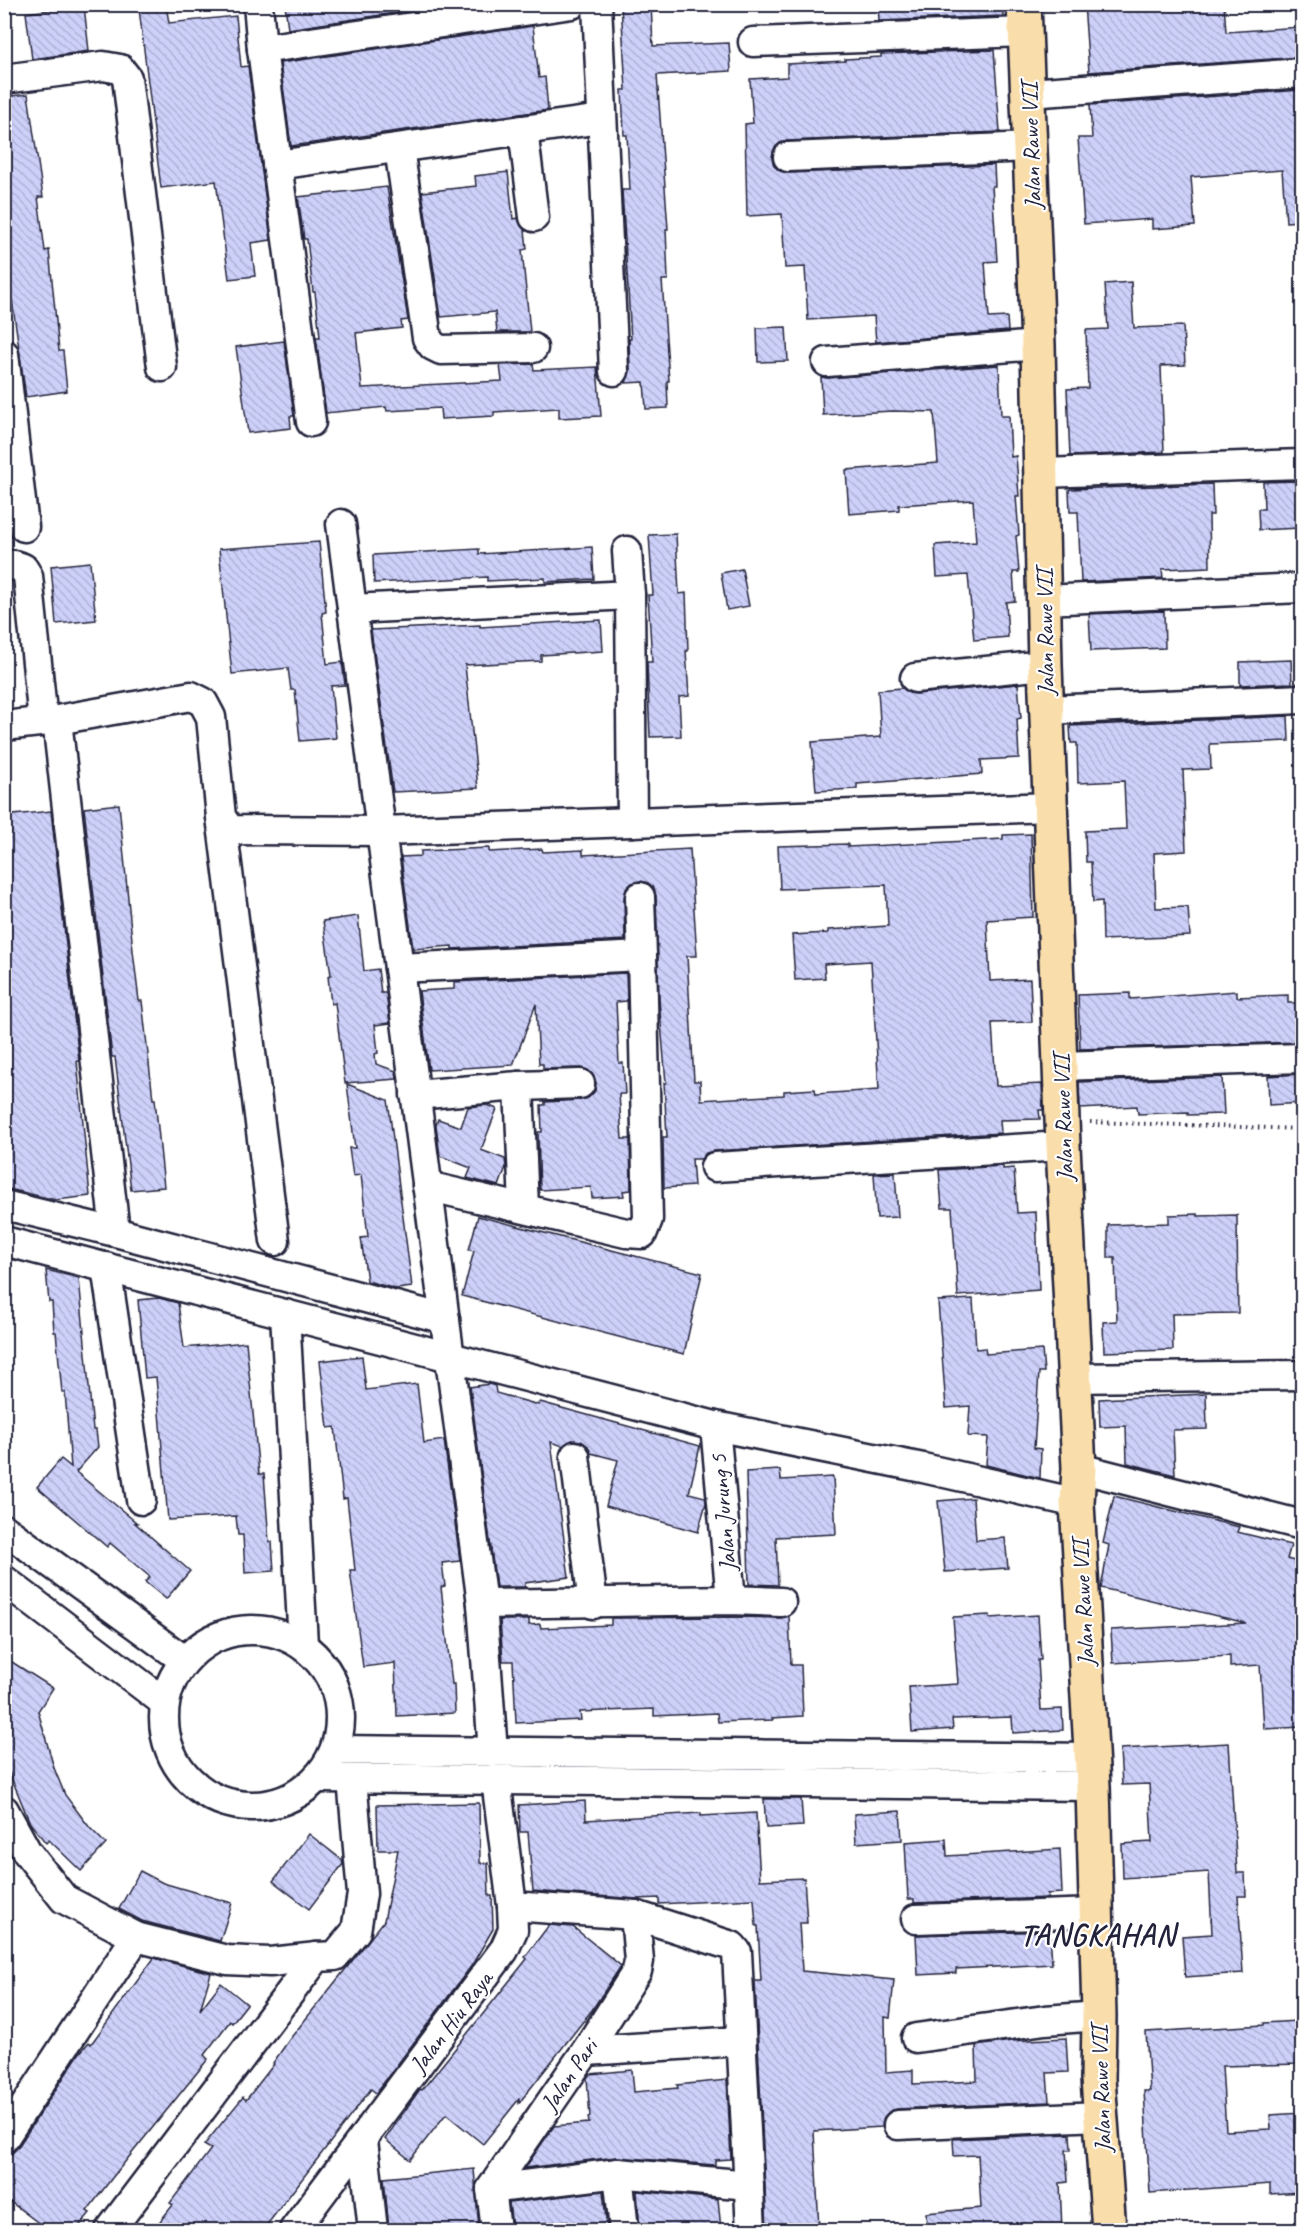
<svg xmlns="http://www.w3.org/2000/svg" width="1307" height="2235" viewBox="0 0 1307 2235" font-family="Caveat,sans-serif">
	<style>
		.building { fill: url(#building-back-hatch); stroke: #22223b; stroke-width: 1.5 }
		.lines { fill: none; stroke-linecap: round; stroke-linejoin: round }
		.minor-casing { stroke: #22223b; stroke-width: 33 }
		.major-casing { stroke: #22223b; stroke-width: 38 }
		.path { stroke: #22223b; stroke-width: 4; stroke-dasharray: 1.5 4.5; stroke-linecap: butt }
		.minor { stroke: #fff; stroke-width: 28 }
		.major { stroke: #f9deab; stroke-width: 33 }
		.labels { text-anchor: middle; stroke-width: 4.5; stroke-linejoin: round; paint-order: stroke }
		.street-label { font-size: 24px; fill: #22223b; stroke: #fff }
		.district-label { font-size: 30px; font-weight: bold; letter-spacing: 1.5px; fill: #22223b; stroke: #fff }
	</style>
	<defs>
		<pattern id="building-back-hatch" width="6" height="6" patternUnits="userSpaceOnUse" patternTransform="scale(1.5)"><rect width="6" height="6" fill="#cdd0f9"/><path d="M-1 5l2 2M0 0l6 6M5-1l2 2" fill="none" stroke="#b0b2d6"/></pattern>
	</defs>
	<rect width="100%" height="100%" fill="#fff"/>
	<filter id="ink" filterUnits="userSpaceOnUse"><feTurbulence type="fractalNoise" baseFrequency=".0167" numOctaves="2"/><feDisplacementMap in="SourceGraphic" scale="12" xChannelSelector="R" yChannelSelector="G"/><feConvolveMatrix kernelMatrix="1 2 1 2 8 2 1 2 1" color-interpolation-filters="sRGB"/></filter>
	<g filter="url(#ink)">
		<!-- building -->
		<g class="building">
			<polygon points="285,4 454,4 288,29"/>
			<polygon points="621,4 651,4 653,46 729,43 731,71 657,75 668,229 666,229 668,280 662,280 669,381 667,381 668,408 646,409 644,382 626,383 630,371 629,339 631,339 622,190 630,190 627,135 624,135 622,90 626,90"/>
			<polygon points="878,4 1002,4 1003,16 879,21"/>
			<polygon points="1084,4 1224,4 1226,32 1302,27 1302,57 1089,72"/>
			<polygon points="166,5 169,23 236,16 241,67 248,66 271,240 251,243 255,276 229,279 216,181 161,188 139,9"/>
			<polygon points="84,6 89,51 32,59 26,13"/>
			<polygon points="533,26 539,78 545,77 548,110 291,146 280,63"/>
			<polygon points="994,50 1000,132 787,141 780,143 774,149 772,158 774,166 780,171 789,173 994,165 995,186 992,186 997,261 985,262 989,318 1007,317 1008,331 876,342 874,316 808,320 805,267 785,268 782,214 747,216 745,124 753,123 750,79 787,77 787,64 845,61 845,59 881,57 881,54"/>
			<polygon points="1302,90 1302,221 1286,222 1282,170 1191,177 1195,226 1152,229 1152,219 1084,224 1078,138 1092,138 1090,105"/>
			<polygon points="28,94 43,197 38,197 45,251 49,250 59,351 63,351 67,391 26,397 12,300 8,300 4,275 4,97"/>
			<polygon points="508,172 513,219 518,218 521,226 525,230 527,249 522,250 530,332 497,332 495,312 441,317 422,192 476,186 475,176"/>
			<polygon points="387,187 408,320 401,321 402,328 356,333 362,388 502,381 500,365 533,364 534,370 597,367 601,416 559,418 559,408 494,412 494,416 441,419 440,408 387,411 386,407 326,413 316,337 320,337 315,292 313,292 307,239 304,239 298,197"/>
			<polygon points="1131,282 1134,328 1183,326 1185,365 1161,366 1164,452 1070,456 1067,389 1088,388 1086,330 1108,329 1105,284"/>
			<polygon points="786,327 788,361 758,362 757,328"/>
			<polygon points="284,341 294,416 290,416 291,428 248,433 236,347"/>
			<polygon points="999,365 1001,416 1009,416 1011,457 1016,456 1019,496 1016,496 1019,535 1016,536 1019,572 1013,572 1015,601 1006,602 1008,637 974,640 968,575 937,577 935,545 976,542 973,500 899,505 899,510 849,514 846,470 938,463 934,412 892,411 823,415 821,377 828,378"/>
			<polygon points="1299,481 1301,528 1259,530 1258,509 1264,509 1263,482"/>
			<polygon points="1212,484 1213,515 1209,515 1210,567 1162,569 1163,578 1081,582 1078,512 1070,512 1069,490 1071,489"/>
			<polygon points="676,534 679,594 686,593 688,651 686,651 689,696 679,697 681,736 650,737 647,662 652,662 648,595 653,595 649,535"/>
			<polygon points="319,542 326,612 322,613 327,664 342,662 345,685 331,686 336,738 300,741 295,690 291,690 288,668 232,674 219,549"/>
			<polygon points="592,547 594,579 545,582 545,578 487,581 487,577 374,583 373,555 479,549 479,554"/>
			<polygon points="90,562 96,620 56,624 51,566"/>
			<polygon points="742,569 749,606 727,610 721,573"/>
			<polygon points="1164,611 1165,648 1091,651 1089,614"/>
			<polygon points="601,620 603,651 541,655 541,661 465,665 478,788 393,792 371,630 480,625 480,627"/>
			<polygon points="1291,660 1292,683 1240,685 1240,662"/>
			<polygon points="1018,684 1021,718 1017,719 1019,758 981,760 982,774 857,784 857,789 816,791 812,742 881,737 878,690 902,688 909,693 917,694"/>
			<polygon points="1288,716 1289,741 1210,744 1211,769 1183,770 1186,851 1154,853 1156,908 1188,907 1190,936 1103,940 1102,901 1093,902 1091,862 1086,862 1085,831 1126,829 1124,781 1078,783 1077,743 1071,743 1070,726"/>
			<polygon points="119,804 133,951 139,1001 142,1001 153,1099 155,1099 164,1187 131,1190 115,1057 112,1057 84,808"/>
			<polygon points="51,811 79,1061 77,1061 90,1196 56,1200 9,1189 4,1147 4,816"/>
			<polygon points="1031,834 1033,917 987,920 990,981 1030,979 1032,1022 992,1023 996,1086 1042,1084 1043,1110 1039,1110 1040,1119 1000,1120 1001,1133 714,1151 706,1153 701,1159 692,1159 694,1186 664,1188 663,1137 667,1137 664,1083 666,1083 659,999 656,896 654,888 648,883 640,881 632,883 626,889 624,898 625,940 452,949 452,946 413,949 401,857 421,856 421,851 489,848 489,852 542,849 543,852 583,850 583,855 690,849 697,956 687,956 694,1081 700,1081 701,1100 784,1095 784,1091 815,1089 816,1094 879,1090 871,961 824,964 825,978 795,980 792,935 828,933 828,930 888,926 886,885 780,889 778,846 848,844 848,847 930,843 1003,839 1003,835"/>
			<polygon points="358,916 364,971 378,969 381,993 386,993 390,1023 375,1025 378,1053 375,1054 376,1064 396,1071 397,1079 345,1083 335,1003 331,1004 328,976 331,975 323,921"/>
			<polygon points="626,973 627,1001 616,1002 619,1063 623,1063 625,1094 619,1094 622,1139 630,1139 631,1190 623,1191 624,1196 592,1198 591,1187 540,1190 538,1132 542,1132 541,1105 545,1105 545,1102 581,1100 588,1098 595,1091 596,1083 594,1076 588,1070 580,1068 543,1069 543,1064 539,1064 536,1004 513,1065 429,1070 419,991 454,989 454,982"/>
			<polygon points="1237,991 1237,997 1288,995 1288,1003 1302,1003 1302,1042 1080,1049 1078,995 1130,993 1130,999"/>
			<polygon points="1302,1074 1302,1103 1269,1105 1268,1076"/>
			<polygon points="1222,1077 1224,1114 1188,1115 1188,1112 1138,1114 1137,1106 1080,1109 1079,1082"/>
			<polygon points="347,1084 388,1100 412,1287 396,1289 367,1281 361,1238 368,1237 361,1175 353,1176 349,1148 355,1148"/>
			<polygon points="487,1105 497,1109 481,1150 505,1159 506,1167 499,1186 467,1178 471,1168 440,1156 436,1125 438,1119 461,1127 468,1107"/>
			<polygon points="1003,1166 1003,1169 1014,1168 1017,1213 1036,1212 1039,1290 958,1296 952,1208 942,1208 939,1170"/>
			<polygon points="895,1173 898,1217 877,1218 874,1174"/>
			<polygon points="1198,1214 1198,1216 1237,1215 1238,1313 1172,1314 1173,1350 1104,1352 1103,1322 1117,1321 1115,1258 1108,1258 1108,1225 1169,1223 1169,1215"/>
			<polygon points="478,1216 702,1273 684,1354 462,1296 474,1251 469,1250"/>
			<polygon points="46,1270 79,1278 93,1430 96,1430 98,1447 76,1472 137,1523 135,1523 190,1571 166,1599 145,1582 150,1577 110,1543 107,1547 37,1487 61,1459 71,1467 65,1392 62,1392 56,1332 54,1332 52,1302 49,1302"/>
			<polygon points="159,1298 178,1303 184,1348 246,1342 259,1474 264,1474 269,1542 272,1542 274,1571 245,1573 243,1535 238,1535 236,1516 168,1520 156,1377 145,1378 138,1300"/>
			<polygon points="973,1299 976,1349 985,1348 986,1354 1042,1350 1044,1372 1039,1372 1034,1448 1041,1449 1040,1478 986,1465 988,1437 968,1436 970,1406 946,1408 938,1301"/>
			<polygon points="362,1356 366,1390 417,1384 424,1443 444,1440 460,1561 442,1563 445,1586 441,1587 452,1684 454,1684 455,1713 397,1716 395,1663 363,1667 350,1570 355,1570 347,1498 343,1499 335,1427 328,1428 320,1361"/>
			<polygon points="489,1384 495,1386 496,1393 539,1405 540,1402 700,1446 689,1493 705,1497 706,1503 698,1532 606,1506 618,1460 591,1453 588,1446 581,1441 572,1440 563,1446 551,1442 569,1577 525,1583 525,1587 496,1587 470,1387"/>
			<polygon points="1206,1394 1207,1429 1173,1430 1175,1475 1127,1463 1126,1426 1100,1427 1099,1399"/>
			<polygon points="780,1470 781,1480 833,1477 836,1534 776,1537 778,1585 749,1584 746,1472"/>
			<polygon points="1114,1496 1239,1527 1237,1532 1291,1545 1287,1559 1302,1563 1302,1727 1264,1729 1260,1665 1230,1667 1230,1656 1113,1663 1111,1630 1246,1623 1101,1588 1109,1545 1103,1543"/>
			<polygon points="973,1498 976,1540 1005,1538 1008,1568 945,1572 938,1501"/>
			<polygon points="990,1615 990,1618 1038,1615 1041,1660 1038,1660 1041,1710 1062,1709 1063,1730 1013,1733 1012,1717 952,1719 953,1729 912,1732 909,1687 958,1684 953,1617"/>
			<polygon points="789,1616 791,1665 801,1665 803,1716 772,1718 773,1720 718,1722 717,1713 654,1716 654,1709 580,1712 581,1720 516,1723 513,1661 503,1661 500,1620 529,1620 529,1625 540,1624 541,1628 611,1625 611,1618 731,1617 780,1618"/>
			<polygon points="4,1657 53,1688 38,1711 54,1768 65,1795 90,1828 106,1844 81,1871 49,1840 46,1843 30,1823 9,1772 4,1755"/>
			<polygon points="1229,1743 1237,1873 1245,1873 1246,1896 1238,1896 1243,1973 1185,1977 1182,1936 1212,1934 1209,1872 1123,1878 1122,1844 1152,1842 1149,1784 1122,1785 1120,1749"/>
			<polygon points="764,1799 801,1799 803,1826 766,1828"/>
			<polygon points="585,1801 586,1820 701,1813 701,1816 756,1813 760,1880 804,1878 807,1923 799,1923 802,1971 894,1980 890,2018 885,2017 886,2072 913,2070 913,2084 977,2081 976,2046 1011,2041 1066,2038 1068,2072 1047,2073 1049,2102 897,2109 890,2111 884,2117 882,2127 814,2131 819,2230 767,2230 755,1981 761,1981 758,1926 756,1926 754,1899 659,1904 659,1898 637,1899 533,1891 528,1832 520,1832 519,1805"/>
			<polygon points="479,1803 480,1863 488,1863 489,1896 492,1896 493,1929 472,1965 376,2093 371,2089 263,2230 153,2230 173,2205 170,2203 211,2149 204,2145 243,2097 246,2100 274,2064 273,2063 289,2040 384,1921 398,1850 378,1850 377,1805"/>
			<polygon points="900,1811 902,1840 856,1843 854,1814"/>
			<polygon points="309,1834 342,1860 343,1864 309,1909 273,1881"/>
			<polygon points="946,1839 947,1856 1060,1849 1062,1893 1047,1894 1048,1898 914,1903 914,1899 908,1899 905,1842"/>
			<polygon points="140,1871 163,1883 232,1903 220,1941 142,1921 119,1909"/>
			<polygon points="549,1925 573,1927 621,1966 592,2010 519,2103 519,2099 483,2144 446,2114 410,2160 385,2139 420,2089 422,2090 527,1959 525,1957"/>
			<polygon points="1050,1931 1052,1964 956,1969 956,1973 918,1975 916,1935"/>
			<polygon points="154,1958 211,1973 200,2010 221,1983 247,2004 232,2023 230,2021 204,2055 208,2059 112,2178 87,2211 90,2213 76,2230 48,2230 4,2197 4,2162 18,2147 79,2054 89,2042 91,2044"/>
			<polygon points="1297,2021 1299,2064 1222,2066 1226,2131 1271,2129 1270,2115 1302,2113 1302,2192 1270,2194 1270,2184 1150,2193 1144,2091 1150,2091 1146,2032 1264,2025 1264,2023"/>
			<polygon points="632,2070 634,2092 678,2088 677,2085 727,2080 731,2159 715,2160 715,2165 616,2157 525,2168 554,2126 589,2123 588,2117 590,2117 587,2078 590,2074"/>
			<polygon points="1070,2134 1071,2150 1066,2150 1068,2182 1060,2183 1062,2230 927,2230 926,2213 981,2208 978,2155 954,2156 953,2139"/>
			<polygon points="474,2169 479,2229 437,2230 436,2225 389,2229 384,2178"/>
			<polygon points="603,2191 607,2230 568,2230 567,2221 512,2226 509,2203"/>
			<polygon points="637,2191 718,2199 721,2230 640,2230"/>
		</g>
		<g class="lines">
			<defs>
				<g id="minor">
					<polyline points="258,4 262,49 311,422"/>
					<polyline points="597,4 614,371"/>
					<polyline points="753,42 1025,32"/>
					<polyline points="262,49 572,4"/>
					<polyline points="4,79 103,66 120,69 127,78 162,367"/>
					<polyline points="1029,93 1302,73"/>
					<polyline points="523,130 534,217"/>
					<polyline points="399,148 427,338 433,346 441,350 533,348"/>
					<polyline points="788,157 1031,147"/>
					<polyline points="277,165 601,119"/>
					<polyline points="4,354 24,527"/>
					<polyline points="827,362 1038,345"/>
					<polyline points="1042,473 1302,464"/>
					<polyline points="341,524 482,1604 493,1752"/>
					<polyline points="627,551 630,595 632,822"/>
					<polyline points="4,566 14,565 23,568 28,576 43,721"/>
					<polyline points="1044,600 1302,588"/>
					<polyline points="352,609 630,595"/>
					<polyline points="915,678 1045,665"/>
					<polyline points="1047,710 1302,699"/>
					<polyline points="57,720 115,1232"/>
					<polyline points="4,726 57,720 191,696 203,702 211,717 221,817 230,830 382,831 1051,807"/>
					<polyline points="221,817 275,1241"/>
					<polyline points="640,897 642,956"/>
					<polyline points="399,968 642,956 648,1219 642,1234 626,1233 427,1186"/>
					<polyline points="1060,1066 1302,1058"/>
					<polyline points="519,1086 524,1208"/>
					<polyline points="415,1095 519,1086 580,1084"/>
					<polyline points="715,1167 1063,1146"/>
					<polyline points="4,1205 115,1232 445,1319"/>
					<polyline points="4,1241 715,1426 923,1468 1077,1503"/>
					<polyline points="106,1267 141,1500"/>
					<polyline points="285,1314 303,1644"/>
					<polyline points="1074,1378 1302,1375"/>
					<polyline points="715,1426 731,1600"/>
					<polyline points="575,1456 593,1604"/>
					<polyline points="1079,1468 1302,1525"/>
					<polyline points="4,1529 184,1660"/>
					<polyline points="4,1580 164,1702"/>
					<polyline points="482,1604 731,1600 781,1602"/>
					<circle cx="252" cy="1718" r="88"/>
					<polyline points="335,1750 1092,1758"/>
					<polyline points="318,1778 1093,1786"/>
					<polyline points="4,1810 27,1852 64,1899 136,1937 227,1960 270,1962 317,1957"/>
					<polyline points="512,1906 635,1915 732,1946 737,1952 751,2230"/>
					<polyline points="916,1919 1096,1913"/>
					<polyline points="916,2038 1045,2020 1099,2016"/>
					<polyline points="586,2051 740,2041"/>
					<polyline points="898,2125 1100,2116"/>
					<polyline points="4,2138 136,1937"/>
					<polyline points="363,2140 373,2230"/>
					<polyline points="491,2189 618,2173"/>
					<polyline points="110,2230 317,1957 335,1956 356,1931 362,1894 352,1779"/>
					<polyline points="294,2230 504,1950 513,1930 512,1906 496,1780"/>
					<polyline points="496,2230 491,2189 586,2051 637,1971 639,1961 635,1915"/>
					<polyline points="624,2230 618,2173 749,2185"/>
				</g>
				<polyline id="major" points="1024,4 1038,345 1045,665 1063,1146 1079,1468 1077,1503 1093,1786 1099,2016 1098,2079 1109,2230"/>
			</defs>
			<!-- minor casing -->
			<use href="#minor" class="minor-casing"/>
			<!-- major casing -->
			<use href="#major" class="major-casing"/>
			<!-- path -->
			<polyline class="path" points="1090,1122 1302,1129"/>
			<!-- minor -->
			<use href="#minor" class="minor"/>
			<!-- major -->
			<use href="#major" class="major"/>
		</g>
	</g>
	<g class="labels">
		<!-- street labels -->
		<g class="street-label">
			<text transform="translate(1031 146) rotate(-92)" y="8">Jalan Rawe VII</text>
			<text transform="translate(1045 632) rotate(-91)" y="8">Jalan Rawe VII</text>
			<text transform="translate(1063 1118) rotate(-92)" y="8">Jalan Rawe VII</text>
			<text transform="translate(723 1513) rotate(-95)" y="8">Jalan Jurung 5</text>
			<text transform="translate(1083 1603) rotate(-93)" y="8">Jalan Rawe VII</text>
			<text transform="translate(451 2022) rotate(-53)" y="8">Jalan Hiu Raya</text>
			<text transform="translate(569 2075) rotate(-56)" y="8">Jalan Pari</text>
			<text transform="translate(1101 2089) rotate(-92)" y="8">Jalan Rawe VII</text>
		</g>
		<!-- district labels -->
		<g class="district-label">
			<text x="1098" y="1945">TANGKAHAN</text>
		</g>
	</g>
	<!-- margin -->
	<rect width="1307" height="2235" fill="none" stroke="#fff" stroke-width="24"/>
	<rect x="12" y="12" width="1283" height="2211" fill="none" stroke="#22223b" stroke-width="2" filter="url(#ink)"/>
</svg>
